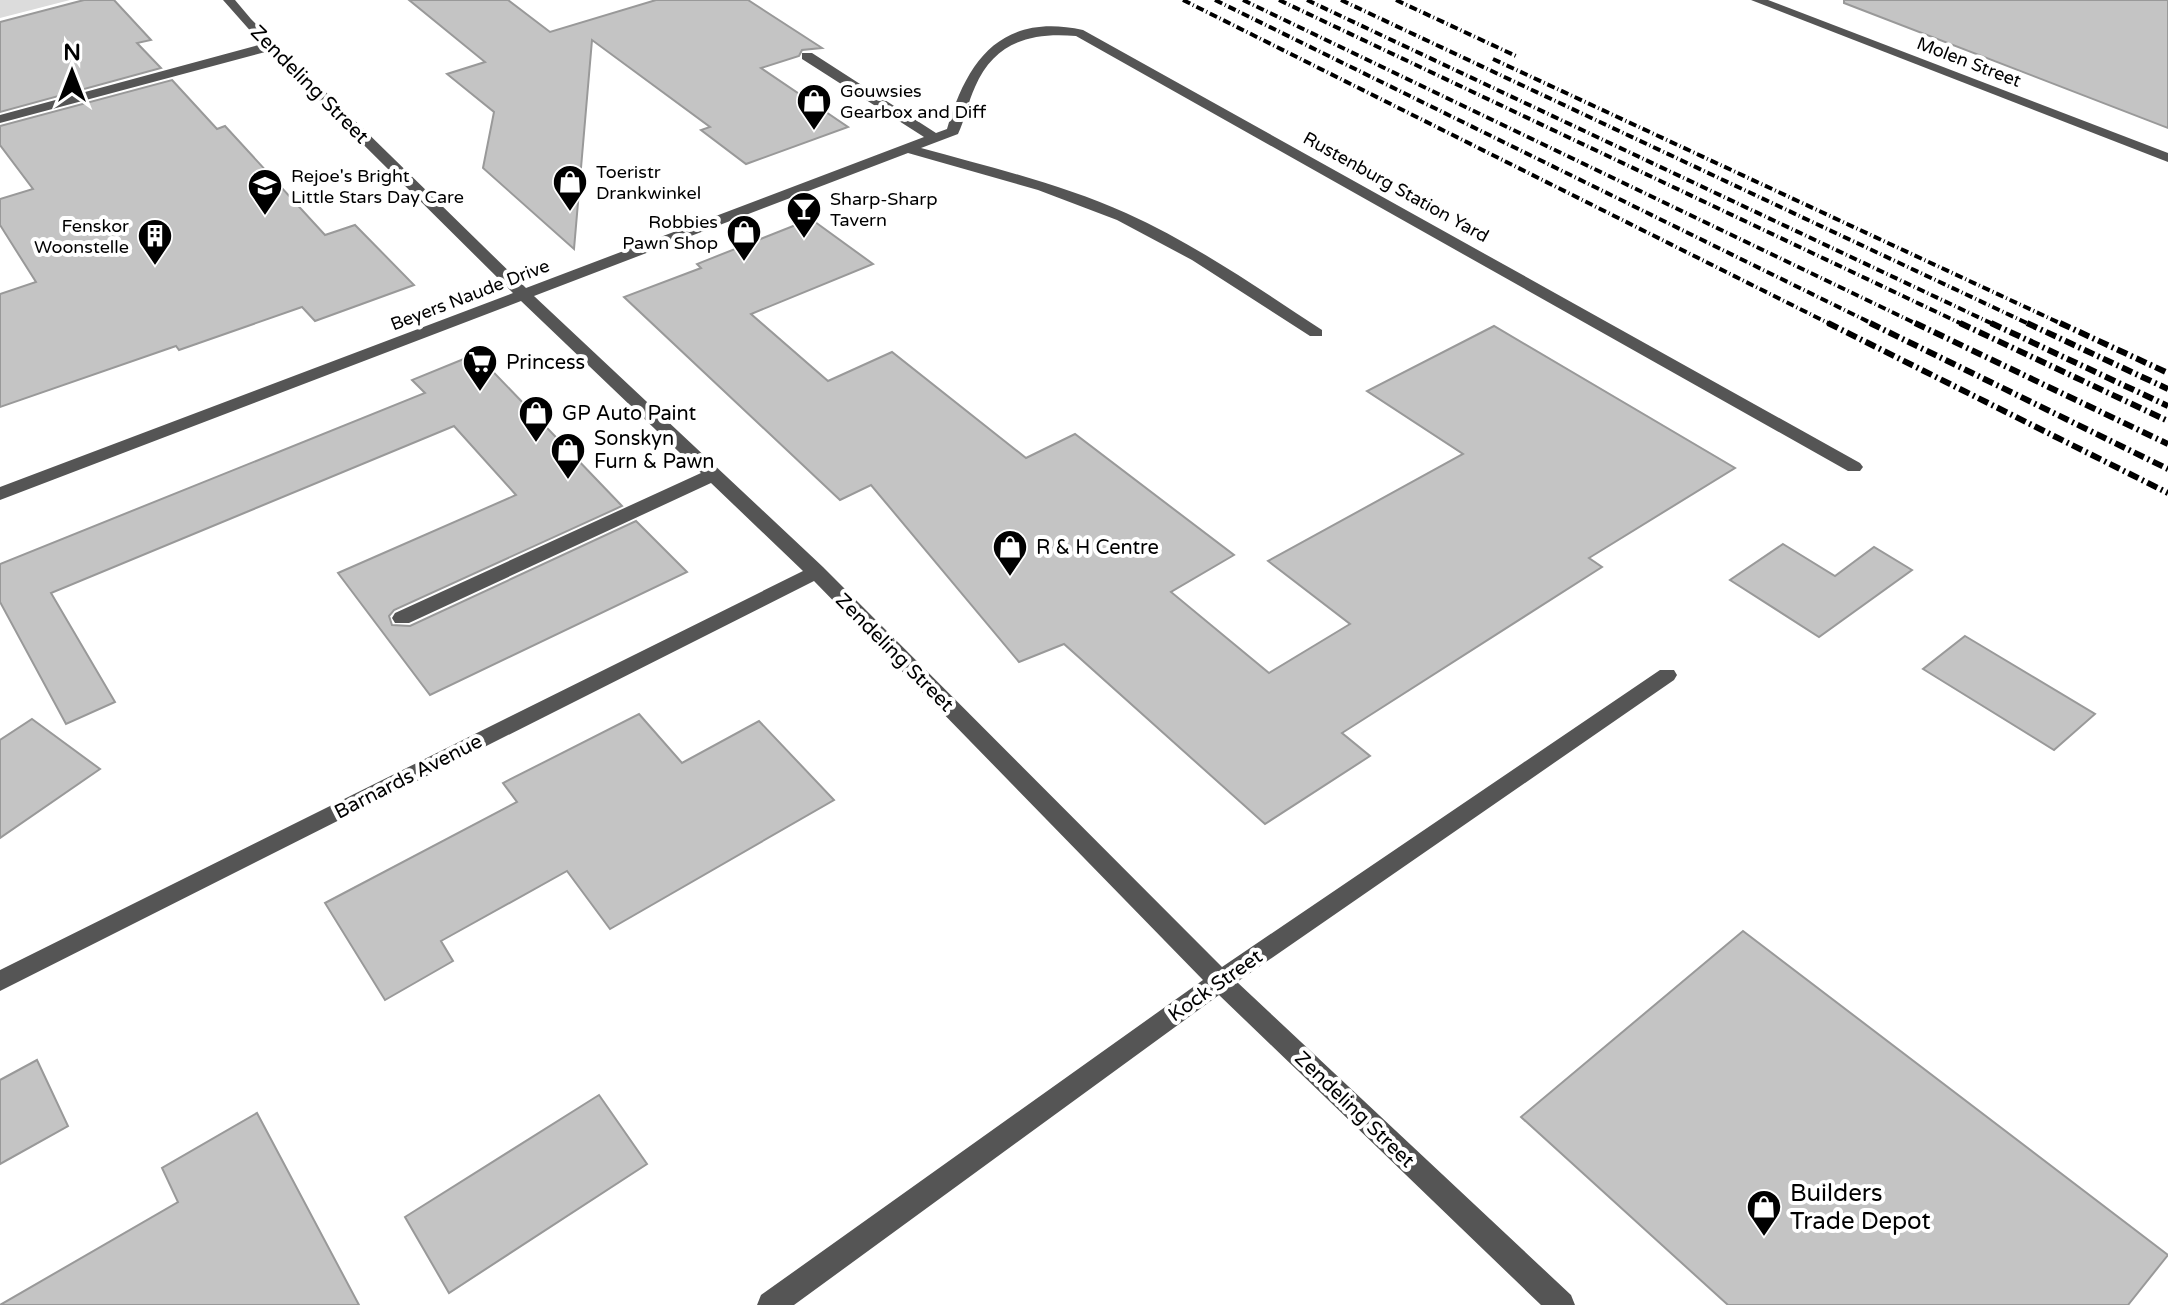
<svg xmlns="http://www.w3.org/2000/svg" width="2168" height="1305" viewBox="0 0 2168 1305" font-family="'Varela Round',sans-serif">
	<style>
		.green { fill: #dcdcdc }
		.building { fill: #c4c4c4; stroke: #999; stroke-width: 2 }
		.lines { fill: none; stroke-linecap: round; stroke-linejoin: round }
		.minor { fill: #555; fill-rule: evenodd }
		.rail-far1 { stroke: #000; stroke-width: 4; stroke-dasharray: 8 3 1 3; stroke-linecap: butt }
		.rail { stroke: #000; stroke-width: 6; stroke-dasharray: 11 4 2 4; stroke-linecap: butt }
		.labels { text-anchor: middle; stroke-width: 8; stroke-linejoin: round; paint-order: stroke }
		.far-street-label { font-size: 18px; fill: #000; stroke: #fff }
		.far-poi-label { font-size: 18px; fill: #000; stroke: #fff; text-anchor: start }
		.street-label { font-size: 20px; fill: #000; stroke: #fff }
		.poi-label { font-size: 20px; fill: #000; stroke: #fff; text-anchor: start }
		.near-poi-label { font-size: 24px; fill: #000; stroke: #fff; text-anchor: start }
	</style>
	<rect width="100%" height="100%" fill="#fff"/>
	<!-- green -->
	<polygon class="green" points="0,0 70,0 0,18"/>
	<!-- building -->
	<g class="building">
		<polygon points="84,0 114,0 151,40 137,43 161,68 0,112 0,22"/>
		<polygon points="409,0 508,0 550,32 656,0 748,0 822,48 802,50 799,56 761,68 848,127 746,164 701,130 710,127 592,40 574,249 483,168 494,112 447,74 485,62"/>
		<polygon points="1844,0 2168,0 2168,128 1844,3"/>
		<polygon points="172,80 217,129 225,126 325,235 355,225 414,285 315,321 302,307 179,350 176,346 0,407 0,294 36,282 0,225 0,199 33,189 0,145 0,126"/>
		<polygon points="811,219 873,264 751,314 828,381 892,352 1026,458 1075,434 1234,555 1171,592 1269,673 1350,624 1268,561 1463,454 1367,391 1494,326 1735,468 1589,558 1602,567 1342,733 1370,756 1265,824 1064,644 1019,662 871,485 840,500 624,297 701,268 697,264"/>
		<polygon points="476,354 622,506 394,610 389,616 392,625 410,626 636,521 687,572 430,695 338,573 516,495 454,426 51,593 115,702 66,724 0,602 0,564 425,393 412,380"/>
		<polygon points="1783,544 1835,576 1874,547 1912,570 1819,637 1730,580"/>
		<polygon points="1965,636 2095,714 2054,750 1923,669"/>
		<polygon points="639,714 682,763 759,721 834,800 610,929 567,871 441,941 453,961 385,1000 325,903 517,802 503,783"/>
		<polygon points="32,719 100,769 0,838 0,740"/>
		<polygon points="1743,931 2168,1255 2128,1305 1728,1305 1521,1117"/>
		<polygon points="37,1060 68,1126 0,1164 0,1080"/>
		<polygon points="599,1095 647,1164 449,1293 405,1217"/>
		<polygon points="257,1113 359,1305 0,1305 178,1202 162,1168"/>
	</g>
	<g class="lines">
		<!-- minor -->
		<g class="minor">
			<path d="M223,0H235L251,19L526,288L924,137L802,59V53H812L936,133L947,129C968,57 1003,13 1083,30L1860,463L1863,467L1860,471H1848L1076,36C1031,32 994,42 975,87C968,102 965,119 958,134L921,148C990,167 1061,184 1126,213C1195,244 1258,288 1322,330V336H1310L1192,260L1117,220L1038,190L908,153L534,296L823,567L1222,967L1660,670H1674L1677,675L1674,680L1237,982L1571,1295L1575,1305H1541L1219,995L794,1305H757L761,1295L1203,980L814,581L0,991V970L803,571L711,483L409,623H395L392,618L395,613L701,473L521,301L0,500V487L513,293L269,51L0,123V115L262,44Z"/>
			<polygon points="1751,0 1768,0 2168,153 2168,162"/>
		</g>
		<!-- rail-far1 -->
		<g class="rail-far1">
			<polyline points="1183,0 1832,325"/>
			<polyline points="1215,0 1875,325"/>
			<polyline points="1243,0 1919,325"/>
			<polyline points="1279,0 1964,325"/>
			<polyline points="1307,0 1995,325"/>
			<polyline points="1341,0 2031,325"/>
			<polyline points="1396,0 1516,56"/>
			<polyline points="1493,59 2064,325"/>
		</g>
		<!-- rail -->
		<g class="rail">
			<polyline points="1828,323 2168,493"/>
			<polyline points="1870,323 2168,469"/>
			<polyline points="1915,323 2168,444"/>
			<polyline points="1960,323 2168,421"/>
			<polyline points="1991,323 2168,406"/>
			<polyline points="2027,323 2168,389"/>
			<polyline points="2060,323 2168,373"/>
		</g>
	</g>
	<!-- icons -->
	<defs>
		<symbol id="shop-pin" viewBox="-11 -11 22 30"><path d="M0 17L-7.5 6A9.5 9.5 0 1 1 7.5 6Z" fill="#000" stroke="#fff"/><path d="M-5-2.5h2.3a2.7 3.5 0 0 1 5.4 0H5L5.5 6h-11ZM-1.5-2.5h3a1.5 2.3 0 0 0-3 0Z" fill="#fff"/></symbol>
		<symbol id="school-pin" viewBox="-11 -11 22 30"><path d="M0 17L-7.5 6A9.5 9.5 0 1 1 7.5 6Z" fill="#000" stroke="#fff"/><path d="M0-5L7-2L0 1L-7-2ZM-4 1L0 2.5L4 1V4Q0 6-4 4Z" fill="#fff"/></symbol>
		<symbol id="bar-pin" viewBox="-11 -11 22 30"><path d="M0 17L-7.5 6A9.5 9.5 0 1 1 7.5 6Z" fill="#000" stroke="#fff"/><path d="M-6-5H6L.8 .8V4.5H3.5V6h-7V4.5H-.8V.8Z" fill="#fff"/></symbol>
		<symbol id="building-pin" viewBox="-11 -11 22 30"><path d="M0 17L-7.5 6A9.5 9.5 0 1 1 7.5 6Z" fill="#000" stroke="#fff"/><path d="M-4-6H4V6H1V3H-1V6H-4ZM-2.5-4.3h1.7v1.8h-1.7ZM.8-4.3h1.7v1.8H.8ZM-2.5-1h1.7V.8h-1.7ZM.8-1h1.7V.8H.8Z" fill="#fff"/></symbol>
		<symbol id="supermarket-pin" viewBox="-11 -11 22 30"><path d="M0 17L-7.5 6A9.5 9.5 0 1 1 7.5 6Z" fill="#000" stroke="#fff"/><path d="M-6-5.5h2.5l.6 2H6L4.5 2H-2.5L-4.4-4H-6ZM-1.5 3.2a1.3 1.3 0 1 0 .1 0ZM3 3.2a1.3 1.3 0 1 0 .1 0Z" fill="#fff"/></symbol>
	</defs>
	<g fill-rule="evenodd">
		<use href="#shop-pin" x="794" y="81" width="40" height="54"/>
		<use href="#shop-pin" x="550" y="162" width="40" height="54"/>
		<use href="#school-pin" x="245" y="166" width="40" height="54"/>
		<use href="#bar-pin" x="784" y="189" width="40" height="54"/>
		<use href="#shop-pin" x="724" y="212" width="40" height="54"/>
		<use href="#building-pin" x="135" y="216" width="40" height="54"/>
		<use href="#supermarket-pin" x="460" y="342" width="40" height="54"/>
		<use href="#shop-pin" x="516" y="393" width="40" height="54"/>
		<use href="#shop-pin" x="548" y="430" width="40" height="54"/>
		<use href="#shop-pin" x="990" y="527" width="40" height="54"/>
		<use href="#shop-pin" x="1744" y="1187" width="40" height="54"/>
	</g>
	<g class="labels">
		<!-- far-street labels -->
		<g class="far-street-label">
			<text transform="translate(1969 62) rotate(21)" y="6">Molen Street</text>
			<text transform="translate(1396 187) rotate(29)" y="6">Rustenburg Station Yard</text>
			<text transform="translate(470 295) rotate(-21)" y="6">Beyers Naude Drive</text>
		</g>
		<!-- far-poi labels -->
		<g class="far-poi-label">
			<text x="840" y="97">Gouwsies<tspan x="840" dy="21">Gearbox and Diff</tspan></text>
			<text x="596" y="178">Toeristr<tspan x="596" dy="21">Drankwinkel</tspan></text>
			<text x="291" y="182">Rejoe's Bright<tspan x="291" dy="21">Little Stars Day Care</tspan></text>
			<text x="830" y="205">Sharp-Sharp<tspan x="830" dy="21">Tavern</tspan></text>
			<text x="718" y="228" text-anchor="end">Robbies<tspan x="718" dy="21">Pawn Shop</tspan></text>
			<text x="129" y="232" text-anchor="end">Fenskor<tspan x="129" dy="21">Woonstelle</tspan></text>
		</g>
		<!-- street labels -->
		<g class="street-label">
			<text transform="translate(310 84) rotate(45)" y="7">Zendeling Street</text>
			<text transform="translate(895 652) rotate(45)" y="7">Zendeling Street</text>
			<text transform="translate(408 776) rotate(-27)" y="7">Barnards Avenue</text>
			<text transform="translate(1215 985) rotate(-35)" y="7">Kock Street</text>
			<text transform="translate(1355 1109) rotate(44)" y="7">Zendeling Street</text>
		</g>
		<!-- poi labels -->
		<g class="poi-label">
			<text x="506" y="369">Princess</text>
			<text x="562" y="420">GP Auto Paint</text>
			<text x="594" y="445">Sonskyn<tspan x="594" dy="23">Furn &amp; Pawn</tspan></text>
			<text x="1036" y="554">R &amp; H Centre</text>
		</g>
		<!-- near-poi labels -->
		<g class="near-poi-label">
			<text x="1790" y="1201">Builders<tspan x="1790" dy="28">Trade Depot</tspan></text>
		</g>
	</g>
	<!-- north arrow -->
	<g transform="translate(72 72)" stroke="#ffffff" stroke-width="6" paint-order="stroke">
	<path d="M0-6L14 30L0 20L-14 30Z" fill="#000000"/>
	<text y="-12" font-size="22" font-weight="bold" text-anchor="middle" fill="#000000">N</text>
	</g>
</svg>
